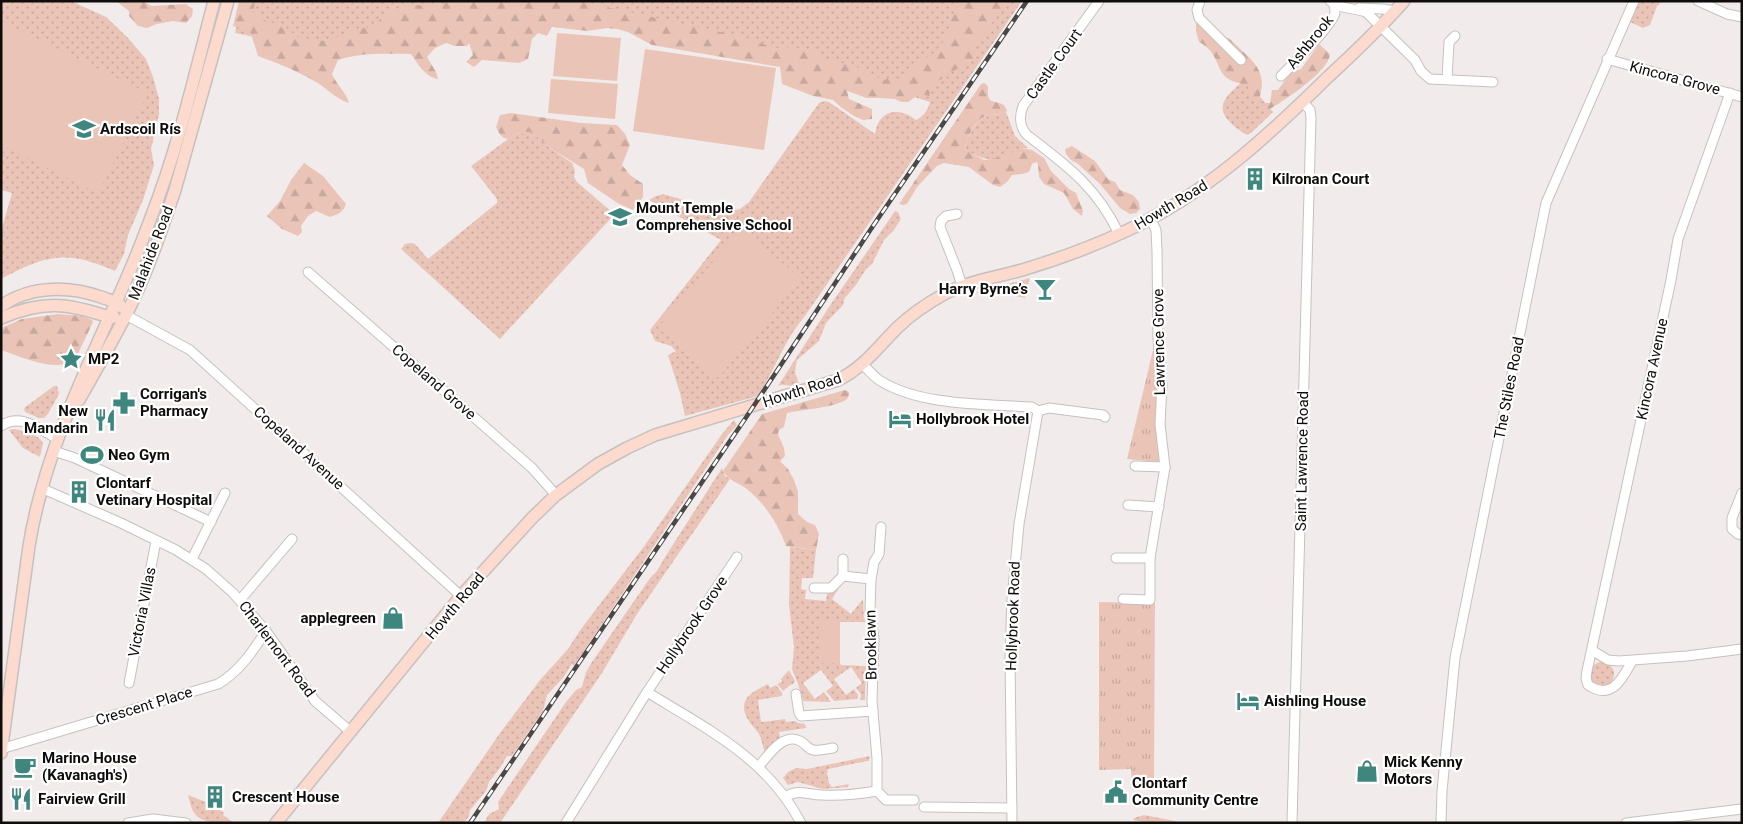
<svg xmlns="http://www.w3.org/2000/svg" width="1743" height="824" viewBox="0 0 1743 824" font-family="Roboto,sans-serif">
	<style>
		.grass { fill: url(#grass-dots) }
		.forest { fill: url(#forest-firs) }
		.park { fill: url(#park-tufts) }
		.garden { fill: #ebc4b8 }
		.lines { fill: none; stroke-linecap: round; stroke-linejoin: round }
		.minor-casing { stroke: #c6c1c0; stroke-width: 11 }
		.secondary-casing { stroke: #c6c1c0; stroke-width: 14 }
		.minor { stroke: #fff; stroke-width: 9 }
		.secondary { stroke: #fcdace; stroke-width: 11 }
		.rail-casing { stroke: #4a4847; stroke-width: 4.5 }
		.rail { stroke: #fff; stroke-width: 2.5; stroke-dasharray: 8; stroke-linecap: butt }
		.labels { text-anchor: middle; stroke-width: 4.5; stroke-linejoin: round; paint-order: stroke }
		.street-label { font-size: 15px; fill: #0e0d0c; stroke: #fff }
		.poi-label { font-size: 15px; font-weight: bold; fill: #0e0d0c; stroke: #fff; text-anchor: start }
	</style>
	<defs>
		<pattern id="grass-dots" width="8" height="8" patternUnits="userSpaceOnUse" patternTransform="scale(1.25)"><rect width="8" height="8" fill="#ebc4b8"/><path d="M2 2h.1M6 6h.1" fill="none" stroke="#c8a79d" stroke-width="1.8" stroke-linecap="round"/></pattern>
		<pattern id="forest-firs" width="22" height="20" patternUnits="userSpaceOnUse" patternTransform="scale(1.25)"><rect width="22" height="20" fill="#ebc4b8"/><path d="M5 1l3.5 6h-7zM16 11l3.5 6h-7z" fill="#c8a79d"/></pattern>
		<pattern id="park-tufts" width="24" height="20" patternUnits="userSpaceOnUse" patternTransform="scale(1.25)"><rect width="24" height="20" fill="#ebc4b8"/><path d="M3 7l-1-3M5 7V3M7 7l1-3M15 17l-1-3M17 17v-4M19 17l1-3" fill="none" stroke="#c8a79d"/></pattern>
	</defs>
	<rect width="100%" height="100%" fill="#f1eceb"/>
	<!-- grass -->
	<g class="grass">
		<path d="M1,1H71L106,17L128,38L146,59L153,77L159,99V114L151,149L154,165L143,200L128,235L124,254L115,271C67,250 47,254 1,279V231L12,193L1,190Z"/>
		<path d="M242,1H1022L805,316C784,340 775,370 758,396L685,416L680,393L668,355L676,351L671,346L655,341L650,330L721,240L649,200L656,196L663,194L724,212L740,209L749,202L819,103L824,101L829,102L875,134C878,110 899,106 916,120C923,117 928,110 930,102L855,78L626,24L529,17L327,43L255,37L235,33Z"/>
		<polygon points="1639,1 1661,1 1659,5 1657,6 1650,25 1643,28 1630,22"/>
		<path d="M1245,79L1273,112L1251,133L1247,135C1240,131 1233,126 1228,120C1213,103 1233,91 1245,79Z"/>
		<path d="M1006,112L1015,136L1028,148C1020,148 1016,151 1010,154C993,163 981,159 965,150C966,138 975,121 986,116C991,114 999,116 1006,112Z"/>
		<polygon points="526,132 533,133 550,148 572,163 575,170 574,177 577,182 613,213 613,216 500,339 401,249 405,244 410,243 415,244 428,259 497,203 497,199 471,166 515,134"/>
		<path d="M895,211L898,212L901,219L894,230L884,240L872,264L866,269L856,285L844,299L843,305L826,323L819,341L797,360L795,372L799,384C789,389 785,382 778,386L827,310Z"/>
		<polygon points="1030,278 1025,298 1011,295 975,293"/>
		<polygon points="54,386 57,386 59,394 48,414 44,418 39,418 25,412 24,408"/>
		<polygon points="734,420 737,425 728,435 574,666 572,664 563,678 547,695 543,711 512,756 507,756 500,768 489,782 486,791 470,810 469,816 464,823 438,823 500,733 540,680 568,649 581,629 645,545 722,434"/>
		<path d="M14,429C26,431 36,433 43,443L40,457L23,448L9,430Z"/>
		<polygon points="722,468 725,476 730,479 637,614 602,673 500,823 484,823 489,814 499,809 498,802 566,702 576,690 582,687 586,672 592,662 650,578 657,571 665,557"/>
		<polygon points="790,547 816,550 813,578 802,578 801,589 806,590 805,599 826,601 827,594 839,588 832,599 851,614 863,599 864,618 866,622 840,622 840,621 820,663 840,663 841,665 866,666 865,700 860,700 861,694 856,688 862,683 851,667 834,679 846,695 854,689 858,695 857,699 834,701 826,691 833,686 821,670 803,683 815,699 824,692 831,702 803,701 798,684 792,669 794,647 789,605"/>
		<circle cx="1602" cy="674" r="12"/>
		<polygon points="789,670 795,681 793,684 790,685 783,691 777,684 782,682 781,679"/>
		<path d="M768,684L770,688L776,685L782,693V696L758,700L761,722L785,719L786,722L795,721L798,723L805,724L806,728L779,732L780,739L765,753C763,747 762,740 759,734C755,728 750,724 747,718C737,699 753,691 768,684Z"/>
		<polygon points="870,756 869,761 867,761 828,769 827,774 829,783 832,787 849,784 848,787 823,789 798,782 788,785 783,778 788,772 796,768 807,769"/>
		<path d="M188,795L211,804L224,813L223,815L234,823C215,823 196,824 191,806C190,802 189,799 188,795Z"/>
		<polygon points="1144,815 1175,821 1178,823 1150,823 1133,820 1134,818"/>
	</g>
	<!-- forest -->
	<g class="forest">
		<polygon points="116,1 142,1 152,6 186,4 193,9 192,16 186,23 173,21 157,24 147,28 138,26 129,16 129,11"/>
		<path d="M239,1H255L253,13L266,21L281,25L299,38L327,41L357,29L372,27L389,11L411,5L437,6L451,1H550L588,3L747,38L774,48L794,47L812,51L826,59L854,66L883,80L891,78L900,80L914,63L922,58L931,57L947,37L952,16L961,1H1007L973,51L975,57L932,85L929,96L920,94L908,102H901L895,99L880,98H867L847,91L849,99L872,109V119L863,120L854,116L842,108L833,100L813,96L782,84L780,67L652,45L628,32L617,29L607,28L587,31L552,27L547,36L538,33L532,39L528,59L519,63L482,60L474,67L466,62L473,55L469,43L467,46H455L446,43L435,48L427,57L436,72L438,79C425,77 418,64 411,54C386,54 362,52 338,60L332,74C336,84 346,92 349,103C336,99 328,89 316,82C297,71 278,63 258,56L250,31L233,26Z"/>
		<path d="M1196,22L1201,24L1213,37L1229,38C1248,58 1270,68 1259,99L1261,103H1270L1272,90H1278L1290,73L1301,69L1319,44L1330,54C1329,72 1283,101 1267,111C1252,103 1255,97 1246,84C1210,81 1226,56 1199,42L1196,31Z"/>
		<path d="M984,83L988,86C987,105 991,99 1004,105L1007,110L1006,112C999,116 991,114 986,116C975,120 966,138 965,150L984,160L1003,157L1021,148L1032,150L1044,158L1051,171L1069,189L1076,193L1083,211L1082,216L1073,209L1064,193L1044,184L1039,177L1038,164L1036,162L1032,164L1029,172L1022,174L1012,175L1007,182L1000,187L993,185L969,167L944,163L937,166L917,187L907,204L903,205L899,204L981,84Z"/>
		<path d="M511,113L581,123L617,125L625,134L630,145L622,165L630,175L643,184V197L633,210L619,204L588,183L584,169L550,148L533,133L526,132L515,134L508,139C501,138 499,133 496,127L500,115Z"/>
		<polygon points="1072,146 1095,161 1108,179 1115,182 1120,190 1133,195 1139,202 1140,209 1136,213 1130,214 1120,208 1100,184 1078,164 1071,160 1066,154 1065,149"/>
		<path d="M304,163L323,176L346,204C343,213 338,214 330,217L316,211L308,216L301,226L302,232L298,236L282,229L267,216L280,201L291,180Z"/>
		<path d="M58,314L82,316L92,320L93,322L75,360C54,373 22,357 1,350V328L22,319Z"/>
		<path d="M845,390L849,392C849,395 849,396 847,399C838,407 800,410 787,413L784,427L779,430L778,434L784,448L785,456L780,461L788,469L794,480L798,492V514L807,522L815,525L819,534L816,550L786,546C778,524 766,505 748,490C740,483 728,481 723,471L762,414Z"/>
	</g>
	<!-- park -->
	<g class="park">
		<polygon points="1154,346 1157,383 1156,426 1160,459 1157,462 1127,459"/>
		<polygon points="1099,602 1155,603 1154,785 1132,785 1131,769 1099,770"/>
	</g>
	<!-- garden -->
	<g class="garden">
		<polygon points="1,21 148,93 98,193 1,145"/>
		<polygon points="557,33 621,38 617,81 553,76"/>
		<polygon points="645,49 776,68 764,150 633,131"/>
		<polygon points="551,79 618,84 615,119 548,113"/>
		<polygon points="741,228 801,279 718,378 658,328"/>
		<rect x="820" y="620" width="20" height="43"/>
	</g>
	<g class="lines">
		<defs>
			<g id="minor">
				<path d="M1099,1L1023,106C1019,117 1019,126 1027,135C1066,165 1097,187 1119,234"/>
				<polyline points="1200,1 1197,10 1199,18 1241,60"/>
				<path d="M1330,1C1339,9 1355,8 1366,12L1415,60L1421,71L1430,79L1493,82"/>
				<polyline points="1698,1 1727,14 1742,17"/>
				<polyline points="1359,8 1383,9 1395,11"/>
				<polyline points="1607,59 1742,97"/>
				<path d="M1281,76C1292,65 1332,26 1335,13C1335,11 1335,8 1334,5"/>
				<polyline points="1447,79 1449,42 1455,36"/>
				<polyline points="957,214 946,216 941,221 940,227 957,270 962,286"/>
				<polyline points="308,272 532,468 556,495"/>
				<polyline points="126,315 190,350 461,596"/>
				<path d="M862,364C868,369 872,375 879,380C919,406 985,404 1032,407L1038,411L1049,408L1103,415L1105,417"/>
				<path d="M1,426C21,412 40,430 58,439"/>
				<polyline points="54,451 75,458 211,522"/>
				<polyline points="1135,466 1165,467"/>
				<polyline points="41,488 121,523 176,550 206,569 233,593 266,631 315,701 351,732"/>
				<polyline points="1742,493 1732,518 1732,529 1738,534 1742,535"/>
				<polyline points="1128,505 1159,507"/>
				<polyline points="881,527 879,554 874,562 871,579 870,610 874,639 872,701 877,758 877,791 886,800 914,800"/>
				<polyline points="1116,558 1150,558"/>
				<polyline points="192,559 225,493"/>
				<polyline points="843,576 843,559"/>
				<polyline points="814,588 831,588 843,576 871,579"/>
				<polyline points="1123,599 1150,600 1150,558 1165,467 1160,424 1162,385 1158,339 1157,251 1156,230 1150,218"/>
				<polyline points="240,600 292,539"/>
				<polyline points="1593,651 1608,660 1619,661 1687,656 1742,649"/>
				<path d="M1632,661C1622,679 1612,701 1588,685L1586,678L1587,671L1671,280L1678,239L1730,93"/>
				<polyline points="129,683 156,541"/>
				<path d="M647,692C707,729 767,758 801,823"/>
				<polyline points="796,694 799,713 801,716 873,711"/>
				<path d="M1,749L218,684C239,672 253,651 266,631"/>
				<path d="M759,766C768,756 783,732 800,741C805,743 808,749 813,750C819,751 827,749 833,748"/>
				<path d="M785,797C800,788 806,795 822,795C841,796 859,794 877,791"/>
				<polyline points="924,807 1012,808"/>
				<polyline points="128,823 153,819 186,823"/>
				<polyline points="566,823 647,692 737,557"/>
				<polyline points="1012,823 1010,656 1012,599 1019,524 1038,411"/>
				<polyline points="1292,823 1311,118 1310,110 1303,102"/>
				<polyline points="1441,823 1442,791 1455,658 1546,203 1634,1"/>
				<polyline points="1626,823 1742,809"/>
			</g>
			<g id="secondary">
				<path d="M1,306C31,285 69,286 101,297C109,300 116,301 122,307"/>
				<path d="M1,318C43,300 67,303 109,317H114"/>
				<path d="M79,400C95,372 111,344 126,315C146,276 161,232 175,190L228,1"/>
				<path d="M1,753L29,546C43,459 81,380 117,300C129,274 140,247 150,220C178,149 195,74 214,1"/>
				<path d="M276,823L461,596L532,518L556,495L598,464L627,448L655,435L838,380C863,368 878,347 897,328C912,313 928,303 946,293C970,281 997,277 1022,270C1059,259 1094,246 1128,230C1206,194 1269,135 1329,76C1355,52 1380,28 1404,1"/>
			</g>
		</defs>
		<!-- minor casing -->
		<use href="#minor" class="minor-casing"/>
		<!-- secondary casing -->
		<use href="#secondary" class="secondary-casing"/>
		<!-- minor -->
		<use href="#minor" class="minor"/>
		<!-- secondary -->
		<use href="#secondary" class="secondary"/>
		<defs>
			<polyline id="rail" points="470,823 747,416 875,223 1027,1"/>
		</defs>
		<!-- rail casing -->
		<use href="#rail" class="rail-casing"/>
		<!-- rail -->
		<use href="#rail" class="rail"/>
	</g>
	<!-- icons -->
	<defs>
		<symbol id="school-bare" viewBox="-9 -9 18 18"><path d="M0-5L7-2L0 1L-7-2ZM-4 1L0 2.5L4 1V4Q0 6-4 4Z" fill="#3f867f" stroke="#fff" stroke-width="2.5" paint-order="stroke"/></symbol>
		<symbol id="building-bare" viewBox="-9 -9 18 18"><path d="M-4-6H4V6H1V3H-1V6H-4ZM-2.5-4.3h1.7v1.8h-1.7ZM.8-4.3h1.7v1.8H.8ZM-2.5-1h1.7V.8h-1.7ZM.8-1h1.7V.8H.8Z" fill="#3f867f" stroke="#fff" stroke-width="2.5" paint-order="stroke"/></symbol>
		<symbol id="bar-bare" viewBox="-9 -9 18 18"><path d="M-6-5H6L.8 .8V4.5H3.5V6h-7V4.5H-.8V.8Z" fill="#3f867f" stroke="#fff" stroke-width="2.5" paint-order="stroke"/></symbol>
		<symbol id="sight-bare" viewBox="-9 -9 18 18"><path d="M0-6L1.8-2.2L6-1.7L2.9 1.2L3.7 5.4L0 3.3L-3.7 5.4L-2.9 1.2L-6-1.7L-1.8-2.2Z" fill="#3f867f" stroke="#fff" stroke-width="2.5" paint-order="stroke"/></symbol>
		<symbol id="pharmacy-bare" viewBox="-9 -9 18 18"><path d="M-2-6h4v4h4v4h-4v4h-4v-4h-4v-4h4Z" fill="#3f867f" stroke="#fff" stroke-width="2.5" paint-order="stroke"/></symbol>
		<symbol id="hotel-bare" viewBox="-9 -9 18 18"><path d="M-6-4.5h1.5V1H6V5H4.5V3h-9V5H-6ZM-4 0a1.8 1.8 0 1 1 3.6 0ZM.5 0V-2.5h3Q6-2.5 6 0Z" fill="#3f867f" stroke="#fff" stroke-width="2.5" paint-order="stroke"/></symbol>
		<symbol id="restaurant-bare" viewBox="-9 -9 18 18"><path d="M-5-6h1v4h1v-4h1v4h1v-4h1v5L-1.5 .5V6h-2V.5L-5-1ZM5-6V6H3V1.5H1.5Q1.5-4 5-6Z" fill="#3f867f" stroke="#fff" stroke-width="2.5" paint-order="stroke"/></symbol>
		<symbol id="stadium-bare" viewBox="-9 -9 18 18"><path d="M0-5a6.5 5 0 1 0 0 10a6.5 5 0 1 0 0-10ZM-3.5-1.8h7v3.6h-7Z" fill="#3f867f" stroke="#fff" stroke-width="2.5" paint-order="stroke"/></symbol>
		<symbol id="shop-bare" viewBox="-9 -9 18 18"><path d="M-5-2.5h2.3a2.7 3.5 0 0 1 5.4 0H5L5.5 6h-11ZM-1.5-2.5h3a1.5 2.3 0 0 0-3 0Z" fill="#3f867f" stroke="#fff" stroke-width="2.5" paint-order="stroke"/></symbol>
		<symbol id="cafe-bare" viewBox="-9 -9 18 18"><path d="M-5.5-4.5H6V0H3Q3 3.5 0 3.5H-2.5Q-5.5 3.5-5.5 0ZM3-3.2v2h1.7v-2ZM-6 4.5H4V6H-6Z" fill="#3f867f" stroke="#fff" stroke-width="2.5" paint-order="stroke"/></symbol>
		<symbol id="civic-bare" viewBox="-9 -9 18 18"><path d="M-.6-6.5H3V-4.5H.6V-3L4-1V1h2V6H-6V1h2V-1L-.6-3ZM-1.2 2.5V6h2.4V2.5Z" fill="#3f867f" stroke="#fff" stroke-width="2.5" paint-order="stroke"/></symbol>
	</defs>
	<g fill-rule="evenodd">
		<use href="#school-bare" x="68" y="113" width="32" height="32"/>
		<use href="#building-bare" x="1239" y="163" width="32" height="32"/>
		<use href="#school-bare" x="604" y="201" width="32" height="32"/>
		<use href="#bar-bare" x="1029" y="273" width="32" height="32"/>
		<use href="#sight-bare" x="55" y="343" width="32" height="32"/>
		<use href="#pharmacy-bare" x="108" y="387" width="32" height="32"/>
		<use href="#hotel-bare" x="884" y="403" width="32" height="32"/>
		<use href="#restaurant-bare" x="89" y="404" width="32" height="32"/>
		<use href="#stadium-bare" x="76" y="439" width="32" height="32"/>
		<use href="#building-bare" x="63" y="476" width="32" height="32"/>
		<use href="#shop-bare" x="377" y="602" width="32" height="32"/>
		<use href="#hotel-bare" x="1232" y="685" width="32" height="32"/>
		<use href="#cafe-bare" x="9" y="751" width="32" height="32"/>
		<use href="#shop-bare" x="1351" y="755" width="32" height="32"/>
		<use href="#civic-bare" x="1100" y="776" width="32" height="32"/>
		<use href="#building-bare" x="199" y="781" width="32" height="32"/>
		<use href="#restaurant-bare" x="5" y="783" width="32" height="32"/>
	</g>
	<g class="labels">
		<!-- street labels -->
		<g class="street-label">
			<text transform="translate(1310 42) rotate(-51)" y="5">Ashbrook</text>
			<text transform="translate(1054 64) rotate(-54)" y="5">Castle Court</text>
			<text transform="translate(1675 78) rotate(15)" y="5">Kincora Grove</text>
			<text transform="translate(1171 205) rotate(-31)" y="5">Howth Road</text>
			<text transform="translate(151 253) rotate(-69)" y="5">Malahide Road</text>
			<text transform="translate(1159 342) rotate(-91)" y="5">Lawrence Grove</text>
			<text transform="translate(1652 369) rotate(-78)" y="5">Kincora Avenue</text>
			<text transform="translate(434 382) rotate(41)" y="5">Copeland Grove</text>
			<text transform="translate(1509 388) rotate(-79)" y="5">The Stiles Road</text>
			<text transform="translate(802 390) rotate(-18)" y="5">Howth Road</text>
			<text transform="translate(299 448) rotate(42)" y="5">Copeland Avenue</text>
			<text transform="translate(1302 461) rotate(-89)" y="5">Saint Lawrence Road</text>
			<text transform="translate(455 606) rotate(-50)" y="5">Howth Road</text>
			<text transform="translate(142 612) rotate(-79)" y="5">Victoria Villas</text>
			<text transform="translate(1013 616) rotate(-88)" y="5">Hollybrook Road</text>
			<text transform="translate(692 625) rotate(-56)" y="5">Hollybrook Grove</text>
			<text transform="translate(871 645) rotate(-91)" y="5">Brooklawn</text>
			<text transform="translate(277 649) rotate(53)" y="5">Charlemont Road</text>
			<text transform="translate(144 706) rotate(-17)" y="5">Crescent Place</text>
		</g>
		<!-- poi labels -->
		<g class="poi-label">
			<text x="100" y="134">Ardscoil Rís</text>
			<text x="1272" y="184">Kilronan Court</text>
			<text x="636" y="213">Mount Temple<tspan x="636" dy="17">Comprehensive School</tspan></text>
			<text x="1028" y="294" text-anchor="end">Harry Byrne’s</text>
			<text x="88" y="364">MP2</text>
			<text x="140" y="399">Corrigan's<tspan x="140" dy="17">Pharmacy</tspan></text>
			<text x="88" y="416" text-anchor="end">New<tspan x="88" dy="17">Mandarin</tspan></text>
			<text x="916" y="424">Hollybrook Hotel</text>
			<text x="108" y="460">Neo Gym</text>
			<text x="96" y="488">Clontarf<tspan x="96" dy="17">Vetinary Hospital</tspan></text>
			<text x="376" y="623" text-anchor="end">applegreen</text>
			<text x="1264" y="706">Aishling House</text>
			<text x="42" y="763">Marino House<tspan x="42" dy="17">(Kavanagh's)</tspan></text>
			<text x="1384" y="767">Mick Kenny<tspan x="1384" dy="17">Motors</tspan></text>
			<text x="1132" y="788">Clontarf<tspan x="1132" dy="17">Community Centre</tspan></text>
			<text x="232" y="802">Crescent House</text>
			<text x="38" y="804">Fairview Grill</text>
		</g>
	</g>
	<!-- border -->
	<rect width="1743" height="824" fill="none" stroke="#0e0d0c" stroke-width="5"/>
</svg>
